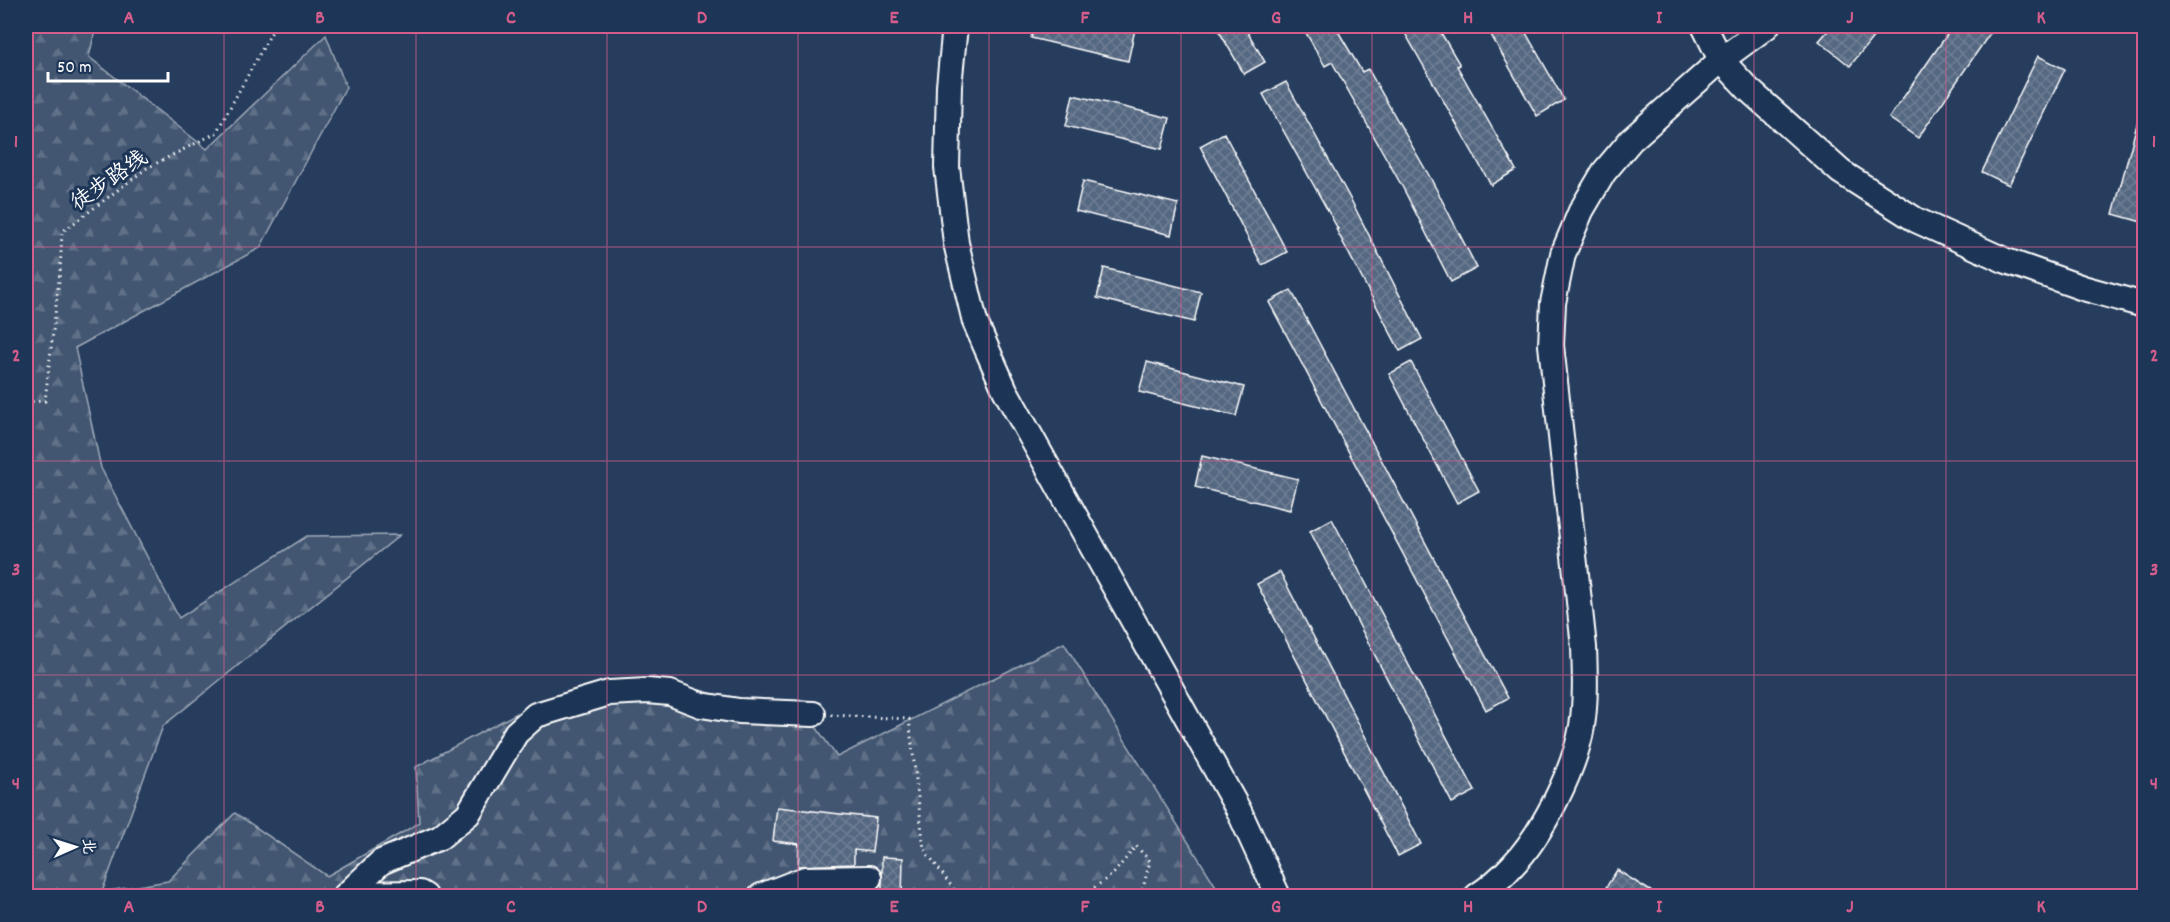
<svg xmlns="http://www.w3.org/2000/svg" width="2170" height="922" viewBox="0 0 2170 922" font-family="Dekko,'LXGW WenKai TC',sans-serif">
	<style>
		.forest { fill: url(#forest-firs); stroke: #a0aab8; stroke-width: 1.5 }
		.building { fill: url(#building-cross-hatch); stroke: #fff; stroke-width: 1.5 }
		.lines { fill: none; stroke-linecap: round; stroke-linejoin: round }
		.minor-casing { stroke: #fff; stroke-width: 28 }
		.path { stroke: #fff; stroke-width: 3; stroke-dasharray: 1.5 4.5; stroke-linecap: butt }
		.minor { stroke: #1d3557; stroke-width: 24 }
		.grid { fill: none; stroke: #d45d8c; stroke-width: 1.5; stroke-opacity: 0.55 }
		.labels { text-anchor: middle; stroke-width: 6; stroke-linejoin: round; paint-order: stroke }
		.street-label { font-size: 22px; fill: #fff; stroke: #1d3557 }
		.neatline { fill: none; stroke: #d45d8c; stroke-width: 2 }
		.grid-label { font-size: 20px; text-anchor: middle; font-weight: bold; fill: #d45d8c }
	</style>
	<defs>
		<pattern id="forest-firs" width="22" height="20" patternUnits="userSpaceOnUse" patternTransform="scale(1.5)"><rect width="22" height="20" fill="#425672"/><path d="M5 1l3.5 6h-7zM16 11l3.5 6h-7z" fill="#5e6f87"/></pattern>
		<pattern id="building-cross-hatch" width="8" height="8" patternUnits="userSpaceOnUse" patternTransform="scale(1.5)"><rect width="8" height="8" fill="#556781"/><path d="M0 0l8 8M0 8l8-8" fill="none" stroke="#6e7e94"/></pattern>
	</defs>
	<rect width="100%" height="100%" fill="#263d5e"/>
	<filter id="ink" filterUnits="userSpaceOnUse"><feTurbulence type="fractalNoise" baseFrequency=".0167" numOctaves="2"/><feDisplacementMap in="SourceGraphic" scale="12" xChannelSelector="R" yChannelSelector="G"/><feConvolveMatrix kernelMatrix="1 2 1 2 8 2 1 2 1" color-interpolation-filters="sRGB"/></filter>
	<g filter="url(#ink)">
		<!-- forest -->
		<polygon class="forest" points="26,26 96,26 89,57 207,149 326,35 346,87 260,248 75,348 101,468 179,618 307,536 400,535 163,726 102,892 168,881 235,813 327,876 419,823 416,767 534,704 653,677 757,706 798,701 837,757 1064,643 1222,896 26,896"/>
		<!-- building -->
		<g class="building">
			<polygon points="1034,26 1122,26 1135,29 1128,61 1031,38"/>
			<polygon points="1216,26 1244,26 1265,62 1244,74"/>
			<polygon points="1302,26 1335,26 1362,72 1368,69 1431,179 1477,268 1451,282 1403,188 1332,62 1325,66"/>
			<polygon points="1401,26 1437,26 1460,65 1457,66 1516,170 1491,185"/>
			<polygon points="1486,26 1522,26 1564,100 1537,116"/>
			<polygon points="1832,26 1882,26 1850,66 1819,41"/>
			<polygon points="1953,26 1995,26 1918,138 1889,118"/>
			<polygon points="2038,56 2065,69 2009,185 1982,172"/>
			<polygon points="1286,82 1352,202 1422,339 1400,351 1336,229 1338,229 1263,94"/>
			<polygon points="1073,95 1170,118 1162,149 1066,126"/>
			<polygon points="2140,113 2145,114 2145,212 2142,222 2113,214"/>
			<polygon points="1224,133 1287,252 1262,265 1200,146"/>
			<polygon points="1083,181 1178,204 1171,235 1076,211"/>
			<polygon points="1104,268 1201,292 1194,322 1097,298"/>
			<polygon points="1291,290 1508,698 1486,710 1269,302"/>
			<polygon points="1147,362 1244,387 1236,416 1139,392"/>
			<polygon points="1411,362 1479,491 1457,503 1389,374"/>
			<polygon points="1202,456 1298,479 1290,510 1195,487"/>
			<polygon points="1332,519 1475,791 1452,803 1310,531"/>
			<polygon points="1280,572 1421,844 1398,856 1257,584"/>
			<polygon points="777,807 876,818 872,852 854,850 854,864 798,866 799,844 773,841"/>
			<polygon points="882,857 903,858 902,897 882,897"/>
			<polygon points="1617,870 1660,897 1600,897"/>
		</g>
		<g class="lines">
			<defs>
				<g id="minor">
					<polyline points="955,26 949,86 947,167 956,243 975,322 1005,390 1239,811 1278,896"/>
					<polyline points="1704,26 1721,60 1749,90 1841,172 1916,220 2004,260 2083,288 2144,305"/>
					<polyline points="348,894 420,893 425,896"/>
					<polyline points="345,896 381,862 440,837 468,814 516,733 536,715 609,693 647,691 670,693 701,705 739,711 813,714"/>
					<polyline points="761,896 805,879 869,878"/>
					<path d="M1477,896C1489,888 1502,877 1512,866C1542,835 1575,769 1582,726C1586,700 1585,674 1584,647L1551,345L1553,303L1563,254L1581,211L1604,172L1631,140L1721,60L1767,26"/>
				</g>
			</defs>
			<!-- minor casing -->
			<use href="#minor" class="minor-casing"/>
			<!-- path -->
			<g class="path">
				<polyline points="26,402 45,401 60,271 62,232 147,168 216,133 275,26"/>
				<polyline points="831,715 909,719 924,849 958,895 985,896"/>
				<polyline points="1079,896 1083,896 1114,873 1136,846 1150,861 1141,896"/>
			</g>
			<!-- minor -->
			<use href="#minor" class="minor"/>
		</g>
	</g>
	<!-- grid -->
	<path class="grid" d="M224,26V896M416,26V896M607,26V896M798,26V896M989,26V896M1181,26V896M1372,26V896M1563,26V896M1754,26V896M1946,26V896M26,247H2144M26,461H2144M26,675H2144"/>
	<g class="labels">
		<!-- street labels -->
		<g class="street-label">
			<text transform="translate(108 179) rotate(-35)" y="8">徒步路线</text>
		</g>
	</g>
	<!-- margin -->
	<rect width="2170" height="922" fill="none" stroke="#1d3557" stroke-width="66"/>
	<!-- north arrow -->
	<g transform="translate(75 847) rotate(87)" stroke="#1d3557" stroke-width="4.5" paint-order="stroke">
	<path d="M0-4.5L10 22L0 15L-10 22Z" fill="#ffffff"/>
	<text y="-9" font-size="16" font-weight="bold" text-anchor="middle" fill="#ffffff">北</text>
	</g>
	<!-- scale -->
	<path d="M48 72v9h120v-9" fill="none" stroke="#ffffff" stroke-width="3"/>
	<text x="57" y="72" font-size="18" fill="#ffffff" stroke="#1d3557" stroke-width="4.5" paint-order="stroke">50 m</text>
	<rect x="33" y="33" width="2104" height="856" class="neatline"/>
	<g class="grid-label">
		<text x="129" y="23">A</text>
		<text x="320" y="23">B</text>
		<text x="511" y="23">C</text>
		<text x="702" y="23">D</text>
		<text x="894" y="23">E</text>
		<text x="1085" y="23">F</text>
		<text x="1276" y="23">G</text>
		<text x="1468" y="23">H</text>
		<text x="1659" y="23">I</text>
		<text x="1850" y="23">J</text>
		<text x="2041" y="23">K</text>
		<text x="16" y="147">1</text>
		<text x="2154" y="147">1</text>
		<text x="16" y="361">2</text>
		<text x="2154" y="361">2</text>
		<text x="16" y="575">3</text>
		<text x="2154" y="575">3</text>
		<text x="16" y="789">4</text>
		<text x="2154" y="789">4</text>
		<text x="129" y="912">A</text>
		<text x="320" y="912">B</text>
		<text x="511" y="912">C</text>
		<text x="702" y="912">D</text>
		<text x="894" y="912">E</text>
		<text x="1085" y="912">F</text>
		<text x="1276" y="912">G</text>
		<text x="1468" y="912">H</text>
		<text x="1659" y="912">I</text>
		<text x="1850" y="912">J</text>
		<text x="2041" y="912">K</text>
	</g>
</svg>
